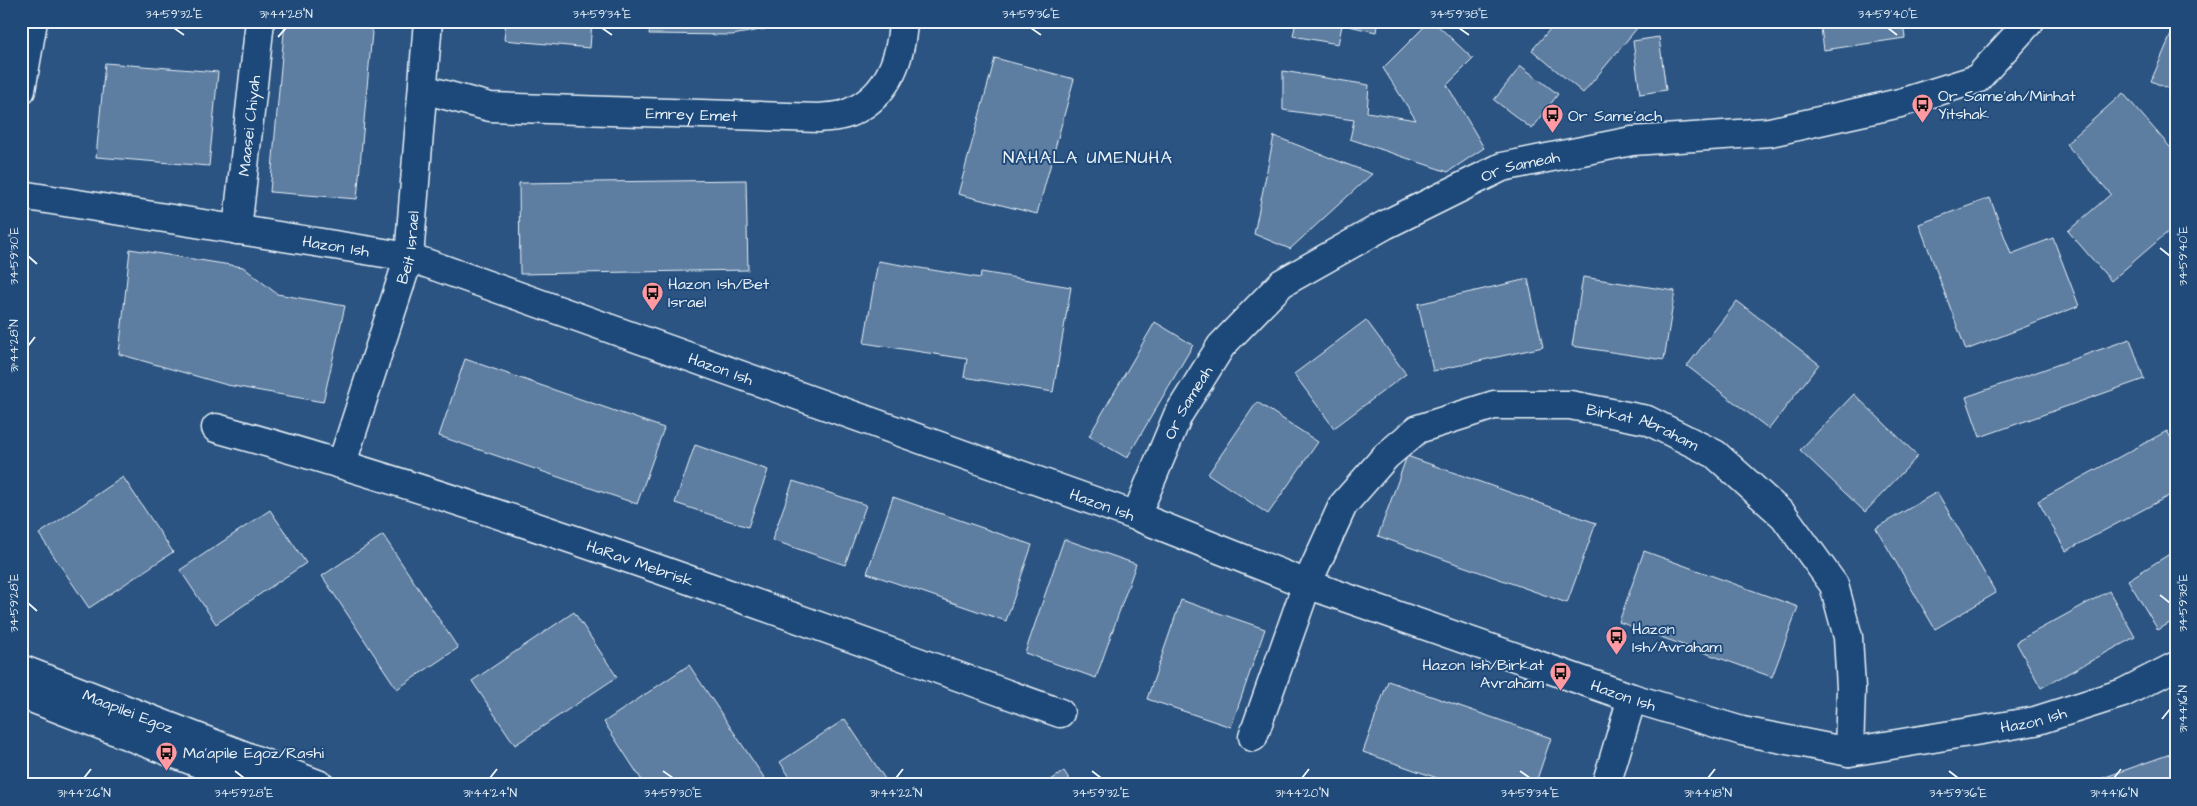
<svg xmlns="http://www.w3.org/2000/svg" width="2197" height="806" viewBox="0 0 2197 806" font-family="'Architects Daughter',sans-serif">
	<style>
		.building { fill: #5d7da1; stroke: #e8f1f8 }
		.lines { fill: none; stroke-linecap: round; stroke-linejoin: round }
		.minor-casing { stroke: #e8f1f8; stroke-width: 31 }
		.tertiary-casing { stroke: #e8f1f8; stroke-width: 31 }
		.minor { stroke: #1f4a7a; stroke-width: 28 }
		.tertiary { stroke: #1f4a7a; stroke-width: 28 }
		.ticks { fill: none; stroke: #e8f1f8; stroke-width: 2 }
		.labels { text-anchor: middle; stroke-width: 4; stroke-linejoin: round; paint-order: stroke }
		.poi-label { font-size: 16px; fill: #e8f1f8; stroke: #1f4a7a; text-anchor: start }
		.street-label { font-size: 16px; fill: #e8f1f8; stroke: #1f4a7a }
		.neighbourhood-label { font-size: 18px; letter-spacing: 1px; fill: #e8f1f8; stroke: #1f4a7a }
		.neatline { fill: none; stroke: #e8f1f8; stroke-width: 2 }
		.ticks-label { font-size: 12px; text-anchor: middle; fill: #e8f1f8 }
	</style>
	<rect width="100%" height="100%" fill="#2b5482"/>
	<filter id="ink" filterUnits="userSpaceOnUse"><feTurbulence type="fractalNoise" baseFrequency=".02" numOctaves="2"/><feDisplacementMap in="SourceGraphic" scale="10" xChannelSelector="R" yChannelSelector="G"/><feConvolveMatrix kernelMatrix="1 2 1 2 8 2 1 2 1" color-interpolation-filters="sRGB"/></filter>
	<g filter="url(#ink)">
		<!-- building -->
		<g class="building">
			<polygon points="285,21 373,21 357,199 270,192"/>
			<polygon points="506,21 592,21 590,48 504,40"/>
			<polygon points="651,21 776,21 766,29 732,35 649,34"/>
			<polygon points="1296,21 1343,21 1338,44 1293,36"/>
			<polygon points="1350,21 1378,21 1376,32 1349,26"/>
			<polygon points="1430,21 1433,21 1473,59 1447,85 1484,148 1448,172 1350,139 1354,120 1283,110 1283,71 1369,85 1367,112 1416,120 1383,68"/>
			<polygon points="1557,21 1643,21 1583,93 1532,50"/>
			<polygon points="1820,21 1903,21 1905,38 1824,50"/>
			<polygon points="2176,23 2176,92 2151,81"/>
			<polygon points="1659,37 1666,90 1640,94 1633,41"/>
			<polygon points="995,58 1074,79 1037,214 958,194"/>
			<polygon points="105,63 218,72 209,166 96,157"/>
			<polygon points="1521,66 1558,94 1532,129 1494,100"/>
			<polygon points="2123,93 2176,154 2176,225 2111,281 2068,231 2111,194 2066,144"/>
			<polygon points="1274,136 1372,174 1290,249 1254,234"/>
			<polygon points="746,180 748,270 520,274 519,183"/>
			<polygon points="1990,198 2011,254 2053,238 2079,306 1966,350 1919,224"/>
			<polygon points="130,249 243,267 277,294 345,306 323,402 227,385 119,354"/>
			<polygon points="878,261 980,278 981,272 1071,287 1053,392 964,377 967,359 864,343"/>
			<polygon points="1583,277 1675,291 1664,360 1572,346"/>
			<polygon points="1528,279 1543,347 1433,371 1418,304"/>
			<polygon points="1737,301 1819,364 1769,429 1687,366"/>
			<polygon points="1366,320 1406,374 1334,428 1294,374"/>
			<polygon points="1155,322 1193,345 1127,458 1089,436"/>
			<polygon points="2130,339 2144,379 1980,437 1966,397"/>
			<polygon points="465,359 664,428 637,504 439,436"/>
			<polygon points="1854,394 1918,456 1865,512 1800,450"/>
			<polygon points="1257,402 1318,442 1268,514 1208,474"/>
			<polygon points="2167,431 2176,447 2176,492 2066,551 2038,501"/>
			<polygon points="695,445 768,470 748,527 675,503"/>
			<polygon points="1407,456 1596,523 1567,603 1378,536"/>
			<polygon points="123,477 173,552 89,608 39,534"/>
			<polygon points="793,481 866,505 845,565 772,540"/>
			<polygon points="1937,492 1996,593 1935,629 1876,528"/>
			<polygon points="893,497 1032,545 1006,621 867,573"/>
			<polygon points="270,510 306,563 216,624 180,570"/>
			<polygon points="383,535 458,648 397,689 322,576"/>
			<polygon points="1064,539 1136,564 1096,678 1025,653"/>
			<polygon points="2176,550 2176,619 2158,630 2128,580"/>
			<polygon points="1644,551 1798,607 1772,677 1619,622"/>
			<polygon points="2109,591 2135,637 2041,688 2016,642"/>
			<polygon points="1181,600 1265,629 1231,727 1147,699"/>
			<polygon points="574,612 617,677 515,745 472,681"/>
			<polygon points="689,665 769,785 645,785 604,722"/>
			<polygon points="1388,681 1551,738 1535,785 1457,785 1363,752"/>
			<polygon points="845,719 889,785 795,785 780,762"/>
			<polygon points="2176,752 2176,785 2083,785"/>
			<polygon points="1064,771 1073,785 1044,785"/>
		</g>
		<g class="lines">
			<defs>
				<g id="minor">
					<path id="s1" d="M423,89L490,107L819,118C827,117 838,117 846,114C886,99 901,61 903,21"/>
					<path id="s2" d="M21,195L409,257L1136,516L1307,584L1632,698L1742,731L1849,752L2035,721L2123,693L2176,666"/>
					<path id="s3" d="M237,230L260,21"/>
					<path id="s4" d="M216,428C502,507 780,613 1060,713"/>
					<path id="s5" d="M342,463L409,257L428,21"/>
					<path id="s6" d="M1136,516L1178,415L1221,346L1282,283L1385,225L1502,167L1632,141L1770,132L1900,103L1977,79L2030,21"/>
					<path id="s7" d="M1253,737L1307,584L1343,505L1386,456L1418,429L1494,405H1570L1647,420L1715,454L1784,516L1834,585L1848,637L1851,688L1849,752"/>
					<polyline points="1606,785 1632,698"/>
				</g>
				<g id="tertiary">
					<polyline points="21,90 33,21"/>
					<path id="s8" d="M21,669L320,785"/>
					<polyline points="21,694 255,785"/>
				</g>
			</defs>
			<!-- minor casing -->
			<use href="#minor" class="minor-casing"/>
			<!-- tertiary casing -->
			<use href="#tertiary" class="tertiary-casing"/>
			<!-- minor -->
			<use href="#minor" class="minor"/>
			<!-- tertiary -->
			<use href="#tertiary" class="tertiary"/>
		</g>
	</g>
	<!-- ticks -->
	<path class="ticks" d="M174,28L184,35M602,28L612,35M1031,28L1041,35M1459,28L1469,35M1888,28L1897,35M278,37L286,28M2160,248L2170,256M28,256L37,264M28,346L35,337M2160,595L2170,603M28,603L37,611M2162,719L2170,709M235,771L244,778M663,771L673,778M1092,771L1101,778M1520,771L1530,778M1949,771L1958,778M84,778L91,769M490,778L497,769M896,778L903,769M1302,778L1309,769M1708,778L1715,769M2114,778L2121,769"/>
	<!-- icons -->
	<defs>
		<symbol id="bus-pin" viewBox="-11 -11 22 30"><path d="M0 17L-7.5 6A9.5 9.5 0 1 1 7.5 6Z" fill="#ff9aa2" stroke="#1f4a7a"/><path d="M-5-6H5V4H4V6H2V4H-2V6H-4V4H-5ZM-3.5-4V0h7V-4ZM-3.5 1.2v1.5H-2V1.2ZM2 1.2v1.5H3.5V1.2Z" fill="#111"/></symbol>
	</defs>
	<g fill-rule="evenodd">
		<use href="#bus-pin" x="1910" y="92" width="25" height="34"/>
		<use href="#bus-pin" x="1540" y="102" width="25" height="34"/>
		<use href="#bus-pin" x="640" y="280" width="25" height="34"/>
		<use href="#bus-pin" x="1604" y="624" width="25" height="34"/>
		<use href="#bus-pin" x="1548" y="660" width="25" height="34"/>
		<use href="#bus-pin" x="154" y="740" width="25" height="34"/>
	</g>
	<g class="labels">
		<!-- poi labels -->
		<g class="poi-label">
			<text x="1938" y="101">Or Same'ah/Minhat<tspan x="1938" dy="18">Yitshak</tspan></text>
			<text x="1568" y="121">Or Same’ach</text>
			<text x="668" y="289">Hazon Ish/Bet<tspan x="668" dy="18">Israel</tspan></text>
			<text x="1632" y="634">Hazon<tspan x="1632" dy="18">Ish/Avraham</tspan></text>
			<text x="1544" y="670" text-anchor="end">Hazon Ish/Birkat<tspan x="1544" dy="18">Avraham</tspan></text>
			<text x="183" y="758">Ma'apile Egoz/Rashi</text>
		</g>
		<!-- street labels -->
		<g class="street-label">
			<text dy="6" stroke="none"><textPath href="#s1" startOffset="271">Emrey Emet</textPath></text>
			<text dy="6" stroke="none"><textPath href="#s3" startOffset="105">Maasei Chiyah</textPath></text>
			<text dy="6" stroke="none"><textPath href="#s6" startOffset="545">Or Sameah</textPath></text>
			<text dy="6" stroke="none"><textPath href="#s2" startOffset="319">Hazon Ish</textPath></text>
			<text dy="6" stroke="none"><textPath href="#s5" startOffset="226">Beit Israel</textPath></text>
			<text dy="6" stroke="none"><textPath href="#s2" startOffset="724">Hazon Ish</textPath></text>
			<text dy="6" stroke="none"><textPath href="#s6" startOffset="125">Or Sameah</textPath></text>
			<text dy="6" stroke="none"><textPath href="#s7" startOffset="588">Birkat Abraham</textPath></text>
			<text dy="6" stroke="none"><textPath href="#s2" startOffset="1129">Hazon Ish</textPath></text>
			<text dy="6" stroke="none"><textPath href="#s4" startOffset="445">HaRav Mebrisk</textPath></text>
			<text dy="6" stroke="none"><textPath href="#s2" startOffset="1684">Hazon Ish</textPath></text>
			<text dy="6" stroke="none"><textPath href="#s8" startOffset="115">Maapilei Egoz</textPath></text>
			<text dy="6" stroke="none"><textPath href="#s2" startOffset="2104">Hazon Ish</textPath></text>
		</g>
		<!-- neighbourhood labels -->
		<g class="neighbourhood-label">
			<text x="1088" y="163">NAHALA UMENUHA</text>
		</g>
	</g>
	<!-- margin -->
	<rect width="2197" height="806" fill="none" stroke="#1f4a7a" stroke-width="55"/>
	<rect x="28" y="28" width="2142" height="750" class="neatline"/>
	<g class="ticks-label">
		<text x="174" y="18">34°59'32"E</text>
		<text x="286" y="18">31°44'28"N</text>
		<text x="602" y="18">34°59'34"E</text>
		<text x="1031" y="18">34°59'36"E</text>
		<text x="1459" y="18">34°59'38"E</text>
		<text x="1888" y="18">34°59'40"E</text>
		<text transform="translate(2183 256) rotate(-90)" y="4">34°59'40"E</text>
		<text transform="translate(14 256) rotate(-90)" y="4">34°59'30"E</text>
		<text transform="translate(14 346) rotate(-90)" y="4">31°44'28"N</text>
		<text transform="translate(2183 603) rotate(-90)" y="4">34°59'38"E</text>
		<text transform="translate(14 603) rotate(-90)" y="4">34°59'28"E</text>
		<text transform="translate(2183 709) rotate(-90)" y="4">31°44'16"N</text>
		<text x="84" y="797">31°44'26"N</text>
		<text x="244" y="797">34°59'28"E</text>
		<text x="490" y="797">31°44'24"N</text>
		<text x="673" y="797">34°59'30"E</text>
		<text x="896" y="797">31°44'22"N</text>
		<text x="1101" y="797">34°59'32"E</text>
		<text x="1302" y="797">31°44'20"N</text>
		<text x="1530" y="797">34°59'34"E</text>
		<text x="1708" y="797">31°44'18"N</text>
		<text x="1958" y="797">34°59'36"E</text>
		<text x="2114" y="797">31°44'16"N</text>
	</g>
</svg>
